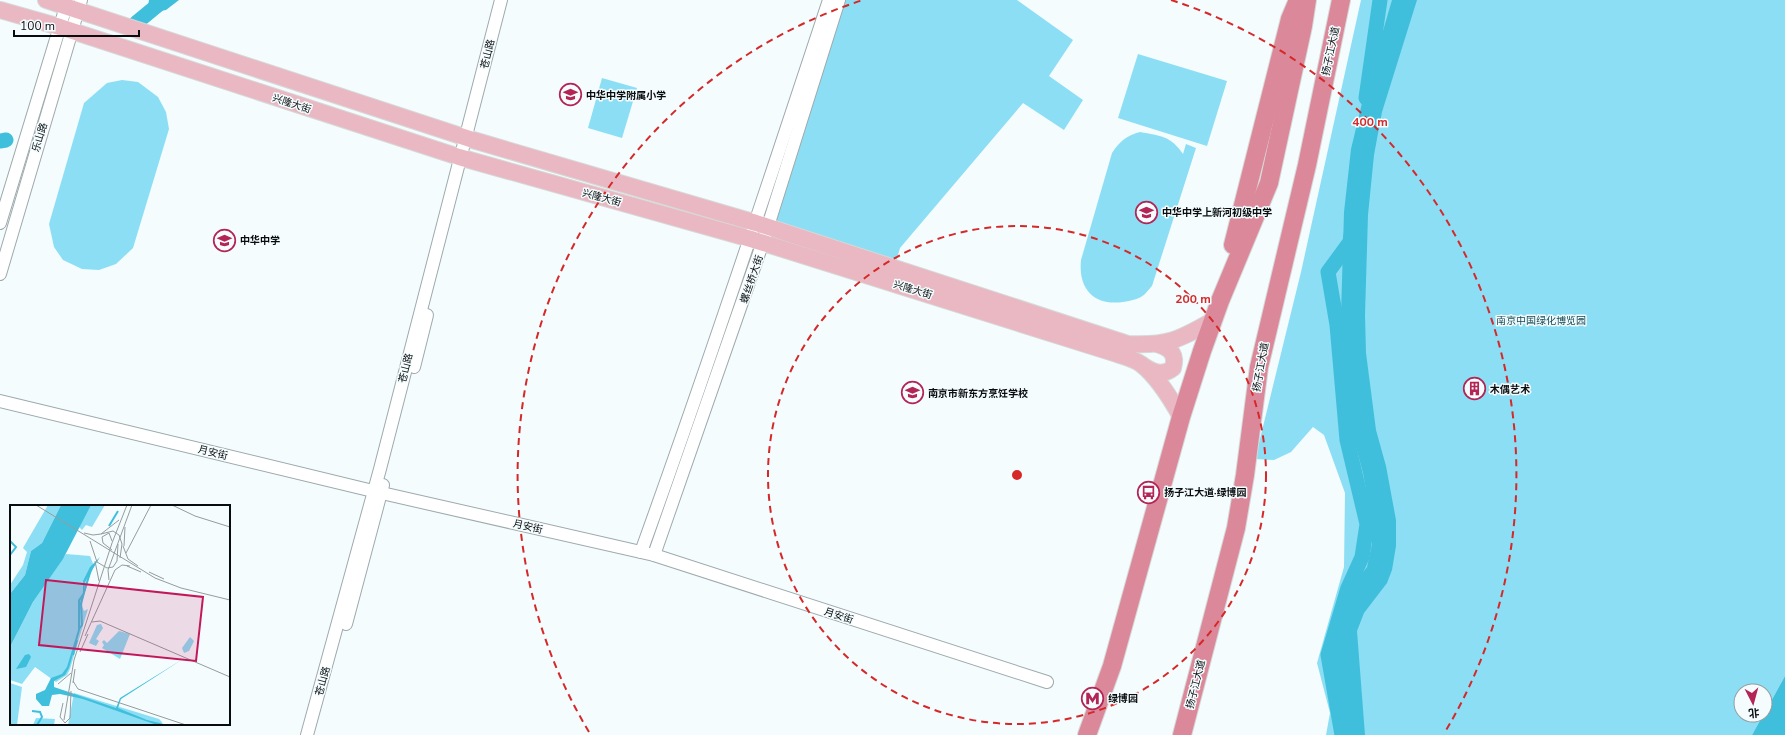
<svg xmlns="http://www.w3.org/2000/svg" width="1785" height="735" viewBox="0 0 1785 735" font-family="'Nunito Sans','Noto Sans SC',sans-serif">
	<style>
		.green { fill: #8cdef4 }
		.water { fill: #40bfdc }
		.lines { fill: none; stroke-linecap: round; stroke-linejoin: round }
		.river { stroke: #40bfdc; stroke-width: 15 }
		.minor-casing { stroke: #9eaaad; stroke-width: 14 }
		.major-casing { stroke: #d7d8d8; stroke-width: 18 }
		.highway-casing { stroke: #d7d8d8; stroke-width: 20 }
		.minor { stroke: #fff; stroke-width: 12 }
		.major { stroke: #e9b8c2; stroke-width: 16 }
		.highway { stroke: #db899a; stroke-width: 18 }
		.ring { fill: none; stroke: #d62828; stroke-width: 2; stroke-dasharray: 7 5 }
		.labels { text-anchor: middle; stroke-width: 3; stroke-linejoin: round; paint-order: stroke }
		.street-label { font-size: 10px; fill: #080c0e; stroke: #f4fcfe }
		.poi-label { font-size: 10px; font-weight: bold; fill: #080c0e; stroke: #f4fcfe; text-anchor: start }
		.park-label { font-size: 10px; fill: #144a57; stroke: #f4fcfe }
		.inset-river { fill: none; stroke: #40bfdc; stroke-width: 2 }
		.inset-road { fill: none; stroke: #969c9e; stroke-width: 1 }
		.view { fill: #c2185b; fill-opacity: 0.15; stroke: #c2185b; stroke-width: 2 }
		.inset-edge { fill: none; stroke: #080c0e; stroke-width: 2 }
		.centre { fill: #d62828; stroke: #f4fcfe; stroke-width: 2 }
		.ring-label { font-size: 12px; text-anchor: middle; font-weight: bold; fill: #d62828; stroke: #f4fcfe; stroke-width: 3; stroke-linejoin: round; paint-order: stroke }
	</style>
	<rect width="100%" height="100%" fill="#f4fcfe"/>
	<!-- green -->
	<g class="green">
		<polygon points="839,0 1017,0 1073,40 1049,76 1083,100 1064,130 1023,103 900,248 894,269 768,227"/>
		<polygon points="1361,0 1785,0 1785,676 1765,712 1765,691 1741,691 1741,715 1763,715 1752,735 1326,735 1330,713 1317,663 1344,567 1345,493 1324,435 1313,427 1291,452 1274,460 1255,459 1301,272"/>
		<polygon points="1138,54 1227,81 1207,146 1118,118"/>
		<polygon points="602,78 637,88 622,138 588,128"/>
		<polygon points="122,80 138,82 158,97 166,112 169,129 133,248 116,264 99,270 82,269 63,260 54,247 49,224 84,103 107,83"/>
		<path d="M1140,132C1161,136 1171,136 1183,154L1186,144L1196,148L1152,286C1148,290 1145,295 1141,297C1135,300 1129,301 1123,302C1094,306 1078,289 1081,260L1112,153C1120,141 1126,136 1140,132Z"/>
	</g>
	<!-- water -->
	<g class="water">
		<polygon points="149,0 179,0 166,10 147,13"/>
		<polygon points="1392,0 1417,0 1382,112 1374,155 1368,215 1365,315 1366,353 1376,430 1386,466 1396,520 1396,546 1392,570 1387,583 1364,613 1357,631 1365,735 1341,735 1332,637 1334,623 1344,597 1367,567 1372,544 1372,522 1363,473 1353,436 1342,355 1341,315 1344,212 1351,149 1363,99"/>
		<polygon points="1785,676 1785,735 1752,735 1763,715 1765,715 1765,712"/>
	</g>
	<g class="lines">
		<!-- river -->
		<g class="river">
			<polyline points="136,23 164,0"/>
			<polyline points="1366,98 1380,0"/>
			<polyline points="0,141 6,140"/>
			<polyline points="1342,735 1328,655 1348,588 1362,557 1367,524 1347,440 1337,325 1328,272 1350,242 1351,235"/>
		</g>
		<defs>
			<g id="minor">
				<polyline points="0,223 68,0"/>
				<polyline points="0,274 81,0"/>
				<polyline points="414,367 427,315"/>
				<polyline points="0,401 373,491 654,555 1047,682"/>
				<path d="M641,552C707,369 768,185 829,0"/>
				<polyline points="654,555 763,242 839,0"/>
				<polyline points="346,624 383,485"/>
				<polyline points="307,735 380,469 501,0"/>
			</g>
			<g id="major">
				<path d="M46,0L473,140L756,223L1128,344C1167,346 1179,340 1212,321"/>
				<path d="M0,10L60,27L459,157L751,239L1117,354C1125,357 1134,359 1141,364C1158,377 1171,399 1181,417"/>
				<path d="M1145,367C1155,373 1163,376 1173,368C1177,354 1170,348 1157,344"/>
			</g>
			<g id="highway">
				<polyline points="1233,245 1290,19 1298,0"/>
				<polyline points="1087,735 1112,666 1181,417 1202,351 1220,301 1269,183 1303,26 1307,0"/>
				<polyline points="1182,735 1236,528 1245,475 1259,367 1307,165 1341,0"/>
			</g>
		</defs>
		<!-- minor casing -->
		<use href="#minor" class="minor-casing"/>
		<!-- major casing -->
		<use href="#major" class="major-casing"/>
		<!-- highway casing -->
		<use href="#highway" class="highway-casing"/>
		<!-- minor -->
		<use href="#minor" class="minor"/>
		<!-- major -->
		<use href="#major" class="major"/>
		<!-- highway -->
		<use href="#highway" class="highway"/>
	</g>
	<!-- distance rings -->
	<g class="ring">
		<circle cx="1017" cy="475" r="249"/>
		<path d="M589 732A499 499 0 0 1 863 0M1171 0A499 499 0 0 1 1445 732"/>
	</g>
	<!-- icons -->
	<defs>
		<symbol id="school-ring" viewBox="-11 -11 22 22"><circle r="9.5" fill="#f4fcfe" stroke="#b42455" stroke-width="1.5"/><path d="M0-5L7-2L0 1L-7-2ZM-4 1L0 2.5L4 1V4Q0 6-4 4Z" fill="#b42455"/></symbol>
		<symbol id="building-ring" viewBox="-11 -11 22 22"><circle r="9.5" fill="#f4fcfe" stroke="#b42455" stroke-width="1.5"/><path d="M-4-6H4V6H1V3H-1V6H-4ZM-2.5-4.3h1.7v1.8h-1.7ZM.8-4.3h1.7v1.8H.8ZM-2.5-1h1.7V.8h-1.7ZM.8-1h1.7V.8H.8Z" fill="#b42455"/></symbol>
		<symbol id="bus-ring" viewBox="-11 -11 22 22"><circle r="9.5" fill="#f4fcfe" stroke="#b42455" stroke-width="1.5"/><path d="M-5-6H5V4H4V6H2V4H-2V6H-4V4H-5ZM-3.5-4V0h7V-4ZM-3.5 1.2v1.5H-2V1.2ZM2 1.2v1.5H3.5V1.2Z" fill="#b42455"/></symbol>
		<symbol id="metro-ring" viewBox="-11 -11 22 22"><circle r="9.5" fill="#f4fcfe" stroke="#b42455" stroke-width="1.5"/><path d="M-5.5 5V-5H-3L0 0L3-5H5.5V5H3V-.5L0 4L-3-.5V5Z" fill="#b42455"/></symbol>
	</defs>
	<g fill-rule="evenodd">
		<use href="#school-ring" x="558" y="82" width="25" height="25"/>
		<use href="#school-ring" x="1134" y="200" width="25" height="25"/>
		<use href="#school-ring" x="212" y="228" width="25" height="25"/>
		<use href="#building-ring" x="1462" y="376" width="25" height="25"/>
		<use href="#school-ring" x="900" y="380" width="25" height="25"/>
		<use href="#bus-ring" x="1136" y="480" width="25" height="25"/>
		<use href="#metro-ring" x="1080" y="686" width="25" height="25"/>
	</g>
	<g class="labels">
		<!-- street labels -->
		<g class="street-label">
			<text transform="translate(1330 51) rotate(-78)" y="4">扬子江大道</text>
			<text transform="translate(487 54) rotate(-76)" y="4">苍山路</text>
			<text transform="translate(292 103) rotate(18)" y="4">兴隆大街</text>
			<text transform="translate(39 137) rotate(-73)" y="4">乐山路</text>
			<text transform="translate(602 197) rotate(15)" y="4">兴隆大街</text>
			<text transform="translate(751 279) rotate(-71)" y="4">螺丝桥大街</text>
			<text transform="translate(913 289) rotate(17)" y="4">兴隆大街</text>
			<text transform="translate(1260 367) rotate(-80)" y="4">扬子江大道</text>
			<text transform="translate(405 368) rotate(-76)" y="4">苍山路</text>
			<text transform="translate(213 452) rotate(14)" y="4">月安街</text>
			<text transform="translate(528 526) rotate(13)" y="4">月安街</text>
			<text transform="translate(839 615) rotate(18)" y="4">月安街</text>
			<text transform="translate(322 681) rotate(-75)" y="4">苍山路</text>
			<text transform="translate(1195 684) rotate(-76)" y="4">扬子江大道</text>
		</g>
		<!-- poi labels -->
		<g class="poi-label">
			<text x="586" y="99">中华中学附属小学</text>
			<text x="1162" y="216">中华中学上新河初级中学</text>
			<text x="240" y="244">中华中学</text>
			<text x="1490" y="393">木偶艺术</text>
			<text x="928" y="397">南京市新东方烹饪学校</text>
			<text x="1164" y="496">扬子江大道·绿博园</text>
			<text x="1108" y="702">绿博园</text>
		</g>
		<!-- park labels -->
		<g class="park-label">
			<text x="1541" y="324">南京中国绿化博览园</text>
		</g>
	</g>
	<!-- overview -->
	<g transform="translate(10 505)">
		<rect width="220" height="220" fill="#f4fcfe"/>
		<path d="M38,0H51L32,38L21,46L15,70L0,89V80L13,60L17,47L13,43ZM78,0H95L82,22L76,20L72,25L68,21ZM56,49L80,51L84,61L76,81L72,101L74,106L78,104L60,164L57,170L46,177L25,162L12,179L0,175V142L23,97ZM87,120L91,119L93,123L86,134L89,136L86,141L79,138ZM109,126L120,129L110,154L92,143L94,140L92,137L94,135L97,138ZM180,132L184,136L179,146L174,148L172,143ZM0,178L12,182L7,220H0ZM64,188L149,214L152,217L151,220H58ZM26,213L45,214L44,220H23Z" fill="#8cdef4"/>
		<path d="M51,0H81L53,54L23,97L0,142V89L15,70L21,46L32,38ZM90,52L75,77L74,89L70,96V125L59,163L55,170L44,176V182L106,203L110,193L173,154L111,194L108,203L137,215L158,220L144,219L73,194L50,189L42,190L39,201H32L26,194V189L35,185L41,173L52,169L57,162L68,125V95L73,88V76L80,62ZM15,150L19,149L21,152L16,162L6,164Z" fill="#40bfdc"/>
		<path class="inset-river" d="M99,21L108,6M0,36L6,42L0,50M69,124L72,120L71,98L81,64M63,150L67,135M22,206L30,207L32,212L27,220"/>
		<path class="inset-road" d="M26,0L145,73L171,83L220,95M162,0L185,11L220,22M74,28L83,30L91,29L109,15M91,29L103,26L109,30L112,39L110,53M80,36L87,57L97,63L103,62L107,56L108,39M102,36L99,28L92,32L93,38L102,45M113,41L118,54L128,61M114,41L115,22M116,48L141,0M85,56L89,76M117,61L131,67M139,67L154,74M99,75L98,65L122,0M82,117L90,116L220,172M75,131L105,65L112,60L120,61M70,147L78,129M63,176L68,184L176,220M63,178L65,164M48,179L61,168M53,198L50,212L55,218L60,213L61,186M54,215L64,155L102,38L117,0"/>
		<path class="view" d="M36,75L193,92L186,156L29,140Z"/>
		<rect width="220" height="220" class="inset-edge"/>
	</g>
	<circle cx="1017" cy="475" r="6" class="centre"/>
	<g class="ring-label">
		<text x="1370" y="126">400 m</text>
		<text x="1193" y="303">200 m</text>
	</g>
	<!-- north arrow -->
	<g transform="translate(1753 703) rotate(174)"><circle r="19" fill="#f4fcfe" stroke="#969c9e"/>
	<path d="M0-3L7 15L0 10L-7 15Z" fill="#b42455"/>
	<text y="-6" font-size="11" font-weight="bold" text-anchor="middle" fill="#080c0e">北</text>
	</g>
	<!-- scale -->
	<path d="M14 30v6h125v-6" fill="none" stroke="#080c0e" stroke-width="2"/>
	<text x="20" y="30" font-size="12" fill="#080c0e" stroke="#f4fcfe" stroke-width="3" paint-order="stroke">100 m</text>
</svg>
